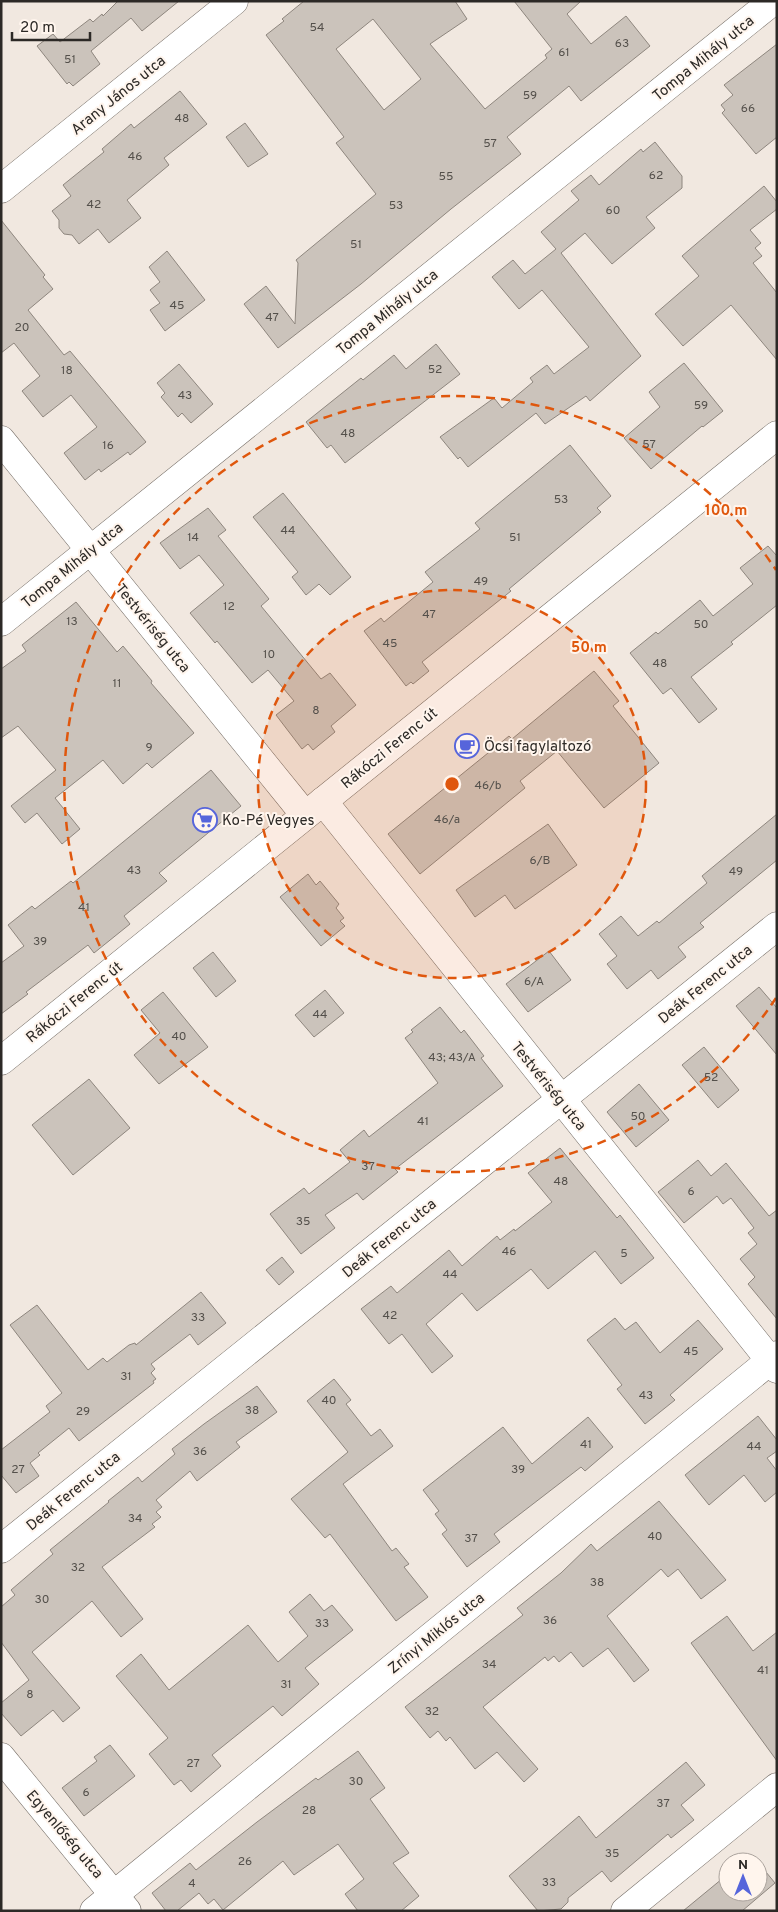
<svg xmlns="http://www.w3.org/2000/svg" width="778" height="1912" viewBox="0 0 778 1912" font-family="Overpass,sans-serif">
	<style>
		.building { fill: #cbc3bb; stroke: #8e867e; fill-rule: evenodd }
		.lines { fill: none; stroke-linecap: round; stroke-linejoin: round }
		.minor-casing { stroke: #746c65; stroke-width: 29 }
		.minor { stroke: #fff; stroke-width: 28 }
		.ring { fill: none; stroke: #df570d; stroke-width: 2.5; stroke-dasharray: 9 6 }
		.labels { text-anchor: middle; stroke-width: 4; stroke-linejoin: round; paint-order: stroke }
		.number-label { font-size: 12px; fill: #54504b }
		.street-label { font-size: 15px; fill: #2c2926; stroke: #fff5ed }
		.poi-label { font-size: 15px; fill: #2c2926; stroke: #fff5ed; text-anchor: start }
		.centre { fill: #df570d; stroke: #fff5ed; stroke-width: 2.5 }
		.ring-label { font-size: 15px; text-anchor: middle; font-weight: bold; fill: #df570d; stroke: #fff5ed; stroke-width: 4; stroke-linejoin: round; paint-order: stroke }
	</style>
	<rect width="100%" height="100%" fill="#f1e8e0"/>
	<!-- building -->
	<g class="building">
		<polygon points="118,1 179,1 142,31 131,18 91,51 100,64 73,86 69,82 67,84 37,46 53,34 60,42 90,19 93,22 102,14 103,16"/>
		<path d="M304,1H455L467,19L430,44L485,109L547,58L545,55L552,49L514,1H581L567,14L591,44L626,16L650,46L581,101L569,86L507,137L521,154L451,209L361,284L278,348L244,304L266,286L295,324L298,263L296,260L376,194L336,143L344,137L266,35L284,21L282,19ZM373,19L421,79L384,110L336,49Z"/>
		<polygon points="777,44 777,137 756,154 722,113 725,110 721,105 733,95 724,85"/>
		<polygon points="180,91 207,124 164,158 169,165 127,200 141,218 109,243 98,229 79,244 72,235 64,234 59,228 59,220 52,211 71,196 63,185 104,152 102,149 131,124 134,128"/>
		<polygon points="245,123 268,154 248,167 226,137"/>
		<polygon points="655,142 682,176 682,188 646,217 655,228 612,264 585,233 561,253 641,356 590,401 586,396 545,424 536,413 468,467 460,457 458,459 440,437 494,398 502,408 533,382 530,378 547,365 554,374 589,347 542,290 519,309 492,277 513,260 525,274 556,249 541,232 579,200 571,191 591,175 599,185 641,149 643,152"/>
		<polygon points="764,186 777,202 777,209 750,230 761,243 755,248 762,256 753,263 777,293 777,360 731,305 683,346 655,314 699,276 682,256"/>
		<polygon points="1,220 45,275 43,277 53,289 28,310 64,355 70,351 146,442 130,455 128,452 101,472 99,469 85,480 64,453 97,427 71,395 43,417 22,391 40,376 14,343 1,353"/>
		<polygon points="167,251 205,300 165,331 150,310 160,303 150,290 160,282 149,267"/>
		<polygon points="436,344 460,374 345,463 331,445 327,448 306,422 361,378 363,380 394,355 406,369"/>
		<polygon points="684,363 723,411 703,427 702,426 651,469 624,438 660,407 649,392"/>
		<polygon points="179,364 213,404 191,423 182,413 178,417 161,397 165,393 157,383"/>
		<polygon points="570,445 611,496 597,508 601,512 509,589 511,591 422,662 429,671 413,684 411,682 406,686 364,631 381,618 384,622 433,582 425,572 480,529 475,523"/>
		<polygon points="283,493 351,577 330,595 319,584 306,595 292,577 298,572 253,517"/>
		<polygon points="208,508 226,530 218,536 269,599 261,606 321,679 330,673 356,705 331,726 335,732 313,750 308,744 302,749 276,715 294,701 268,670 252,683 217,641 215,643 190,613 224,585 199,555 180,569 160,543"/>
		<polygon points="768,546 777,556 777,605 731,642 733,644 691,677 717,709 699,723 671,688 663,694 630,653 656,632 658,634 700,600 713,616 753,584 740,568"/>
		<polygon points="76,602 117,652 123,646 152,681 151,683 194,733 152,768 147,763 123,784 103,760 55,798 80,829 62,844 37,813 25,823 11,806 56,770 18,726 1,738 1,669 26,651 22,645"/>
		<polygon points="594,671 619,701 613,706 659,763 604,808 557,751 520,781 525,788 420,874 388,834 509,736 512,739"/>
		<polygon points="211,770 241,806 159,873 167,881 124,916 130,924 94,953 88,945 26,992 28,994 1,1014 1,963 24,946 8,925 32,906 35,909 71,881 73,883"/>
		<polygon points="777,814 777,860 700,923 704,927 678,947 686,957 658,979 651,970 627,989 607,964 617,956 599,934 621,916 638,936 657,921 659,923 707,883 702,876"/>
		<polygon points="548,824 577,865 515,909 505,895 475,917 456,890"/>
		<polygon points="308,874 316,885 320,881 339,904 336,908 344,918 340,921 345,926 321,946 280,897"/>
		<polygon points="549,951 571,980 528,1012 506,984"/>
		<polygon points="213,952 236,981 216,997 193,968"/>
		<polygon points="759,987 777,1008 777,1055 736,1006"/>
		<polygon points="325,990 344,1013 314,1037 295,1015"/>
		<polygon points="163,992 208,1047 159,1084 134,1055 160,1033 141,1010"/>
		<polygon points="440,1007 461,1033 464,1030 484,1056 481,1058 503,1086 395,1169 398,1172 363,1200 357,1193 325,1215 335,1228 301,1254 270,1214 304,1188 309,1194 350,1162 340,1150 364,1130 369,1137 438,1083 405,1038 413,1032 411,1030"/>
		<polygon points="704,1047 739,1090 718,1108 682,1065"/>
		<polygon points="89,1079 130,1128 73,1175 32,1125"/>
		<polygon points="639,1084 669,1120 636,1147 607,1112"/>
		<polygon points="560,1148 617,1218 620,1215 654,1258 621,1284 595,1251 548,1289 531,1269 477,1311 462,1293 426,1324 453,1356 432,1373 402,1334 389,1344 361,1309 391,1286 397,1293 449,1250 462,1266 497,1236 500,1240 514,1229 515,1231 552,1202 528,1173"/>
		<polygon points="698,1160 711,1176 726,1163 769,1216 777,1210 777,1319 748,1284 755,1277 740,1259 757,1244 748,1233 754,1228 731,1198 723,1204 717,1196 684,1223 658,1192"/>
		<polygon points="282,1257 294,1272 279,1285 266,1270"/>
		<polygon points="201,1292 226,1323 198,1345 190,1334 151,1364 155,1369 151,1373 156,1379 153,1381 154,1383 79,1441 69,1428 38,1453 40,1455 30,1463 39,1476 16,1493 1,1475 1,1450 50,1412 46,1406 62,1393 10,1325 37,1305 88,1370 103,1358 107,1362 129,1345 135,1343 136,1345"/>
		<polygon points="615,1318 625,1330 636,1322 660,1353 698,1320 723,1349 670,1395 675,1400 645,1424 617,1389 622,1385 587,1340"/>
		<polygon points="334,1379 351,1400 346,1404 371,1436 380,1429 393,1446 343,1484 392,1551 396,1548 409,1564 404,1567 428,1597 396,1621 330,1534 325,1538 291,1499 348,1452 307,1401"/>
		<polygon points="257,1386 277,1412 236,1442 240,1447 197,1481 190,1471 156,1500 162,1507 156,1512 161,1517 152,1524 155,1527 102,1567 143,1619 121,1637 92,1601 32,1652 80,1708 63,1722 53,1710 21,1736 1,1713 1,1703 29,1680 1,1642 1,1607 15,1595 11,1590 53,1554 50,1550 109,1502 108,1501 138,1477 142,1482 175,1454 172,1449 204,1424"/>
		<polygon points="758,1416 777,1440 777,1451 767,1458 777,1471 777,1492 765,1502 744,1475 709,1505 685,1475"/>
		<polygon points="588,1417 613,1447 585,1471 581,1467 494,1534 500,1542 467,1567 442,1534 447,1530 435,1514 439,1511 423,1490 503,1427 532,1464"/>
		<polygon points="659,1501 726,1580 701,1599 678,1569 668,1577 661,1569 607,1616 649,1670 634,1682 608,1648 583,1667 571,1652 559,1662 554,1656 548,1661 545,1657 483,1707 538,1769 524,1782 497,1752 475,1769 450,1737 446,1741 438,1731 430,1738 405,1707 523,1615 517,1608 561,1573 591,1544 597,1551"/>
		<polygon points="310,1594 324,1611 332,1605 353,1630 305,1668 319,1684 282,1716 273,1706 212,1755 221,1766 191,1792 181,1780 174,1785 149,1754 168,1738 116,1676 141,1654 169,1690 248,1625 278,1662 308,1636 289,1612"/>
		<polygon points="727,1616 753,1651 777,1632 777,1761 691,1643"/>
		<polygon points="110,1745 135,1776 84,1816 62,1788 97,1761 94,1757"/>
		<polygon points="358,1751 385,1788 370,1799 409,1853 393,1863 419,1896 401,1911 358,1911 345,1894 364,1879 338,1844 294,1875 283,1861 223,1910 214,1899 208,1904 199,1893 177,1911 166,1911 152,1893 190,1863 196,1870 257,1822 316,1778 318,1780"/>
		<polygon points="686,1762 705,1785 681,1805 694,1820 671,1838 668,1834 611,1882 602,1871 568,1898 568,1902 561,1909 538,1911 509,1876 579,1816 596,1838"/>
		<polygon points="752,1855 775,1883 742,1911 683,1911 728,1874 728,1892 758,1892 758,1862 743,1862"/>
	</g>
	<g class="lines">
		<defs>
			<g id="minor">
				<polyline points="1,189 234,1"/>
				<polyline points="1,440 305,815"/>
				<polyline points="1,622 773,1"/>
				<polyline points="323,801 777,1369"/>
				<polyline points="1,1061 777,435"/>
				<polyline points="1,1549 777,926"/>
				<polyline points="1,1757 127,1911"/>
				<polyline points="94,1911 777,1355"/>
				<polyline points="625,1911 777,1787"/>
			</g>
		</defs>
		<!-- minor casing -->
		<use href="#minor" class="minor-casing"/>
		<!-- minor -->
		<use href="#minor" class="minor"/>
	</g>
	<!-- distance rings -->
	<circle cx="452" cy="784" r="194" fill="#df570d" fill-opacity=".12"/>
	<g class="ring">
		<circle cx="452" cy="784" r="194"/>
		<path d="M776 998A388 388 0 1 1 776 570"/>
	</g>
	<!-- icons -->
	<defs>
		<symbol id="cafe-ring" viewBox="-11 -11 22 22"><circle r="9.5" fill="#fff5ed" stroke="#5665db" stroke-width="1.5"/><path d="M-5.5-4.5H6V0H3Q3 3.5 0 3.5H-2.5Q-5.5 3.5-5.5 0ZM3-3.2v2h1.7v-2ZM-6 4.5H4V6H-6Z" fill="#5665db"/></symbol>
		<symbol id="supermarket-ring" viewBox="-11 -11 22 22"><circle r="9.5" fill="#fff5ed" stroke="#5665db" stroke-width="1.5"/><path d="M-6-5.5h2.5l.6 2H6L4.5 2H-2.5L-4.4-4H-6ZM-1.5 3.2a1.3 1.3 0 1 0 .1 0ZM3 3.2a1.3 1.3 0 1 0 .1 0Z" fill="#5665db"/></symbol>
	</defs>
	<g fill-rule="evenodd">
		<use href="#cafe-ring" x="453" y="732" width="28" height="28"/>
		<use href="#supermarket-ring" x="191" y="806" width="28" height="28"/>
	</g>
	<g class="labels">
		<!-- number labels -->
		<g class="number-label">
			<text x="317" y="31">54</text>
			<text x="622" y="47">63</text>
			<text x="564" y="56">61</text>
			<text x="70" y="63">51</text>
			<text x="530" y="99">59</text>
			<text x="748" y="112">66</text>
			<text x="182" y="122">48</text>
			<text x="490" y="147">57</text>
			<text x="135" y="160">46</text>
			<text x="656" y="179">62</text>
			<text x="446" y="180">55</text>
			<text x="94" y="208">42</text>
			<text x="396" y="209">53</text>
			<text x="613" y="214">60</text>
			<text x="356" y="248">51</text>
			<text x="177" y="309">45</text>
			<text x="272" y="321">47</text>
			<text x="22" y="331">20</text>
			<text x="435" y="373">52</text>
			<text x="67" y="374">18</text>
			<text x="185" y="399">43</text>
			<text x="701" y="409">59</text>
			<text x="348" y="437">48</text>
			<text x="649" y="448">57</text>
			<text x="108" y="449">16</text>
			<text x="561" y="503">53</text>
			<text x="288" y="534">44</text>
			<text x="193" y="541">14</text>
			<text x="515" y="541">51</text>
			<text x="481" y="585">49</text>
			<text x="229" y="610">12</text>
			<text x="429" y="618">47</text>
			<text x="72" y="625">13</text>
			<text x="701" y="628">50</text>
			<text x="390" y="647">45</text>
			<text x="269" y="658">10</text>
			<text x="660" y="667">48</text>
			<text x="117" y="687">11</text>
			<text x="316" y="714">8</text>
			<text x="149" y="751">9</text>
			<text x="488" y="789">46/b</text>
			<text x="447" y="823">46/a</text>
			<text x="540" y="864">6/B</text>
			<text x="134" y="874">43</text>
			<text x="736" y="875">49</text>
			<text x="84" y="911">41</text>
			<text x="40" y="945">39</text>
			<text x="534" y="985">6/A</text>
			<text x="320" y="1018">44</text>
			<text x="179" y="1040">40</text>
			<text x="452" y="1061">43; 43/A</text>
			<text x="711" y="1081">52</text>
			<text x="638" y="1120">50</text>
			<text x="423" y="1125">41</text>
			<text x="368" y="1170">37</text>
			<text x="561" y="1185">48</text>
			<text x="691" y="1195">6</text>
			<text x="303" y="1225">35</text>
			<text x="509" y="1255">46</text>
			<text x="624" y="1257">5</text>
			<text x="450" y="1278">44</text>
			<text x="390" y="1319">42</text>
			<text x="198" y="1321">33</text>
			<text x="691" y="1355">45</text>
			<text x="126" y="1380">31</text>
			<text x="646" y="1399">43</text>
			<text x="329" y="1404">40</text>
			<text x="252" y="1414">38</text>
			<text x="83" y="1415">29</text>
			<text x="586" y="1448">41</text>
			<text x="754" y="1450">44</text>
			<text x="200" y="1455">36</text>
			<text x="18" y="1473">27</text>
			<text x="518" y="1473">39</text>
			<text x="135" y="1522">34</text>
			<text x="655" y="1540">40</text>
			<text x="471" y="1542">37</text>
			<text x="78" y="1571">32</text>
			<text x="597" y="1586">38</text>
			<text x="42" y="1603">30</text>
			<text x="550" y="1624">36</text>
			<text x="322" y="1627">33</text>
			<text x="489" y="1668">34</text>
			<text x="763" y="1674">41</text>
			<text x="286" y="1688">31</text>
			<text x="30" y="1698">8</text>
			<text x="432" y="1715">32</text>
			<text x="193" y="1767">27</text>
			<text x="356" y="1785">30</text>
			<text x="86" y="1796">6</text>
			<text x="663" y="1807">37</text>
			<text x="309" y="1814">28</text>
			<text x="612" y="1857">35</text>
			<text x="245" y="1865">26</text>
			<text x="549" y="1886">33</text>
			<text x="192" y="1887">4</text>
		</g>
		<!-- street labels -->
		<g class="street-label">
			<text transform="translate(703 58) rotate(-39)" y="5">Tompa Mihály utca</text>
			<text transform="translate(118 95) rotate(-39)" y="5">Arany János utca</text>
			<text transform="translate(387 312) rotate(-39)" y="5">Tompa Mihály utca</text>
			<text transform="translate(72 565) rotate(-39)" y="5">Tompa Mihály utca</text>
			<text transform="translate(153 628) rotate(51)" y="5">Testvériség utca</text>
			<text transform="translate(389 748) rotate(-39)" y="5">Rákóczi Ferenc út</text>
			<text transform="translate(705 984) rotate(-39)" y="5">Deák Ferenc utca</text>
			<text transform="translate(74 1002) rotate(-39)" y="5">Rákóczi Ferenc út</text>
			<text transform="translate(549 1086) rotate(51)" y="5">Testvériség utca</text>
			<text transform="translate(389 1238) rotate(-39)" y="5">Deák Ferenc utca</text>
			<text transform="translate(73 1491) rotate(-39)" y="5">Deák Ferenc utca</text>
			<text transform="translate(436 1633) rotate(-39)" y="5">Zrínyi Miklós utca</text>
			<text transform="translate(65 1834) rotate(50)" y="5">Egyenlőség utca</text>
		</g>
		<!-- poi labels -->
		<g class="poi-label">
			<text x="484" y="751">Öcsi fagylaltozó</text>
			<text x="222" y="825">Ko-Pé Vegyes</text>
		</g>
	</g>
	<circle cx="452" cy="784" r="8" class="centre"/>
	<g class="ring-label">
		<text x="726" y="515">100 m</text>
		<text x="589" y="652">50 m</text>
	</g>
	<!-- border -->
	<rect width="778" height="1912" fill="none" stroke="#2c2926" stroke-width="5"/>
	<!-- north arrow -->
	<g transform="translate(743 1877)"><circle r="24" fill="#fff5ed" stroke="#aba39d"/>
	<path d="M0-4L9 19L0 12L-9 19Z" fill="#5665db"/>
	<text y="-8" font-size="14" font-weight="bold" text-anchor="middle" fill="#2c2926">N</text>
	</g>
	<!-- scale -->
	<path d="M12 32v8h78v-8" fill="none" stroke="#2c2926" stroke-width="2.5"/>
	<text x="20" y="32" font-size="15" fill="#2c2926" stroke="#fff5ed" stroke-width="4" paint-order="stroke">20 m</text>
</svg>
